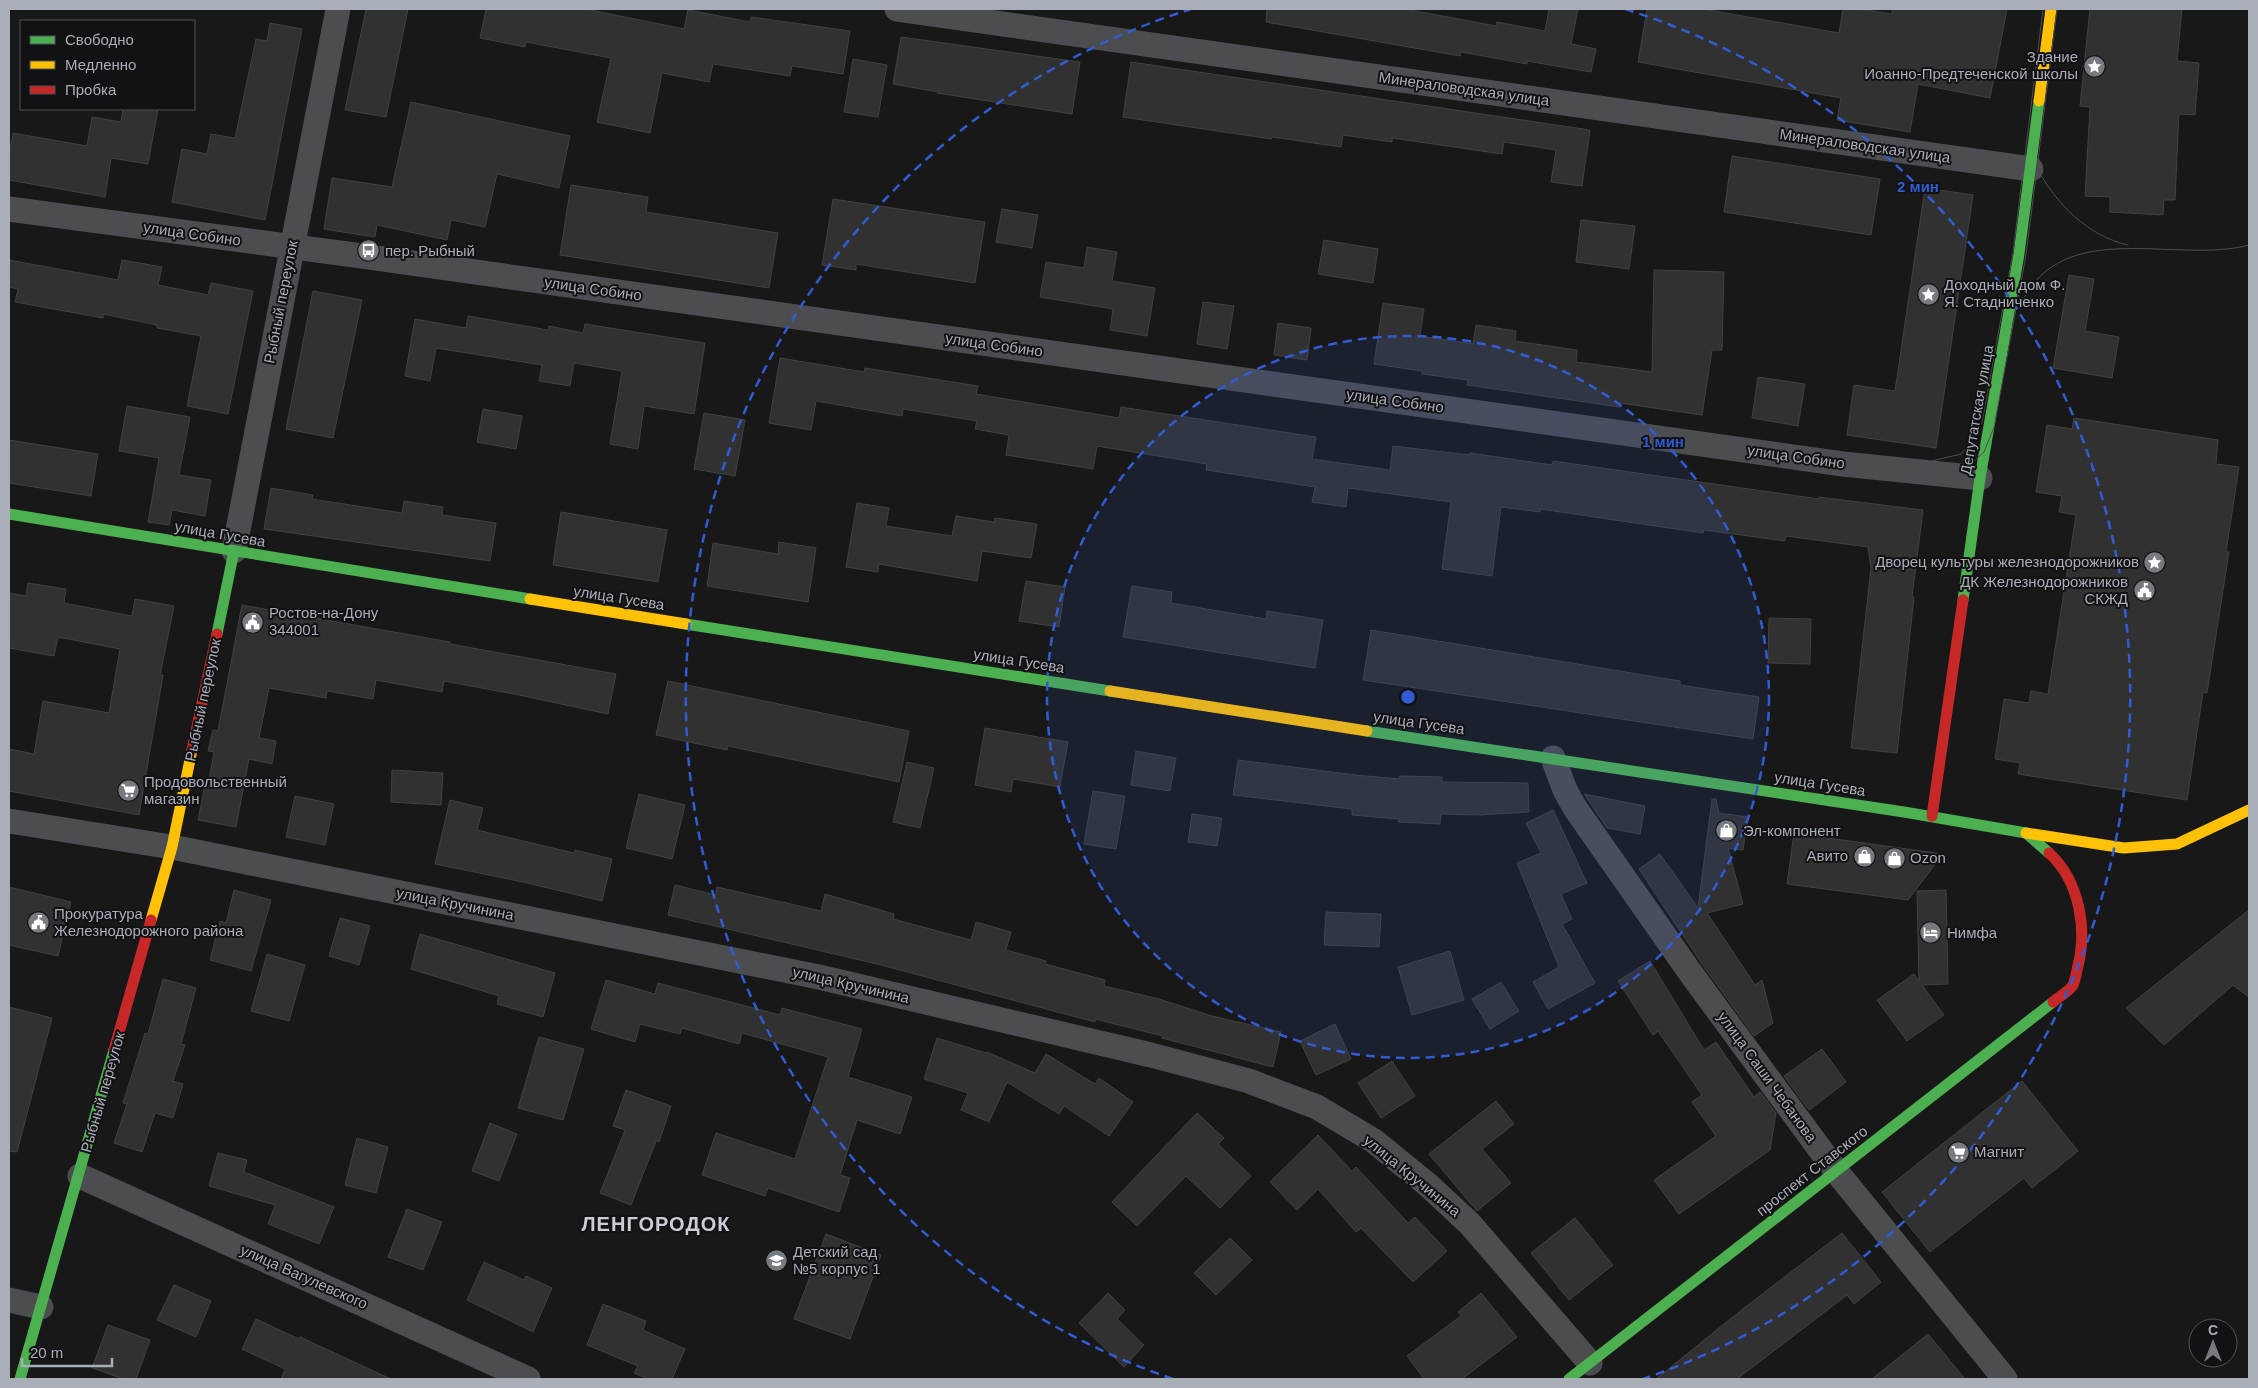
<svg xmlns="http://www.w3.org/2000/svg" width="2258" height="1388" viewBox="0 0 2258 1388" font-family="Helvetica,sans-serif">
	<style>
		.building { fill: #313132; stroke: #404144 }
		.lines { fill: none; stroke-linecap: round; stroke-linejoin: round }
		.street { stroke: #4c4d50; stroke-width: 25 }
		.fast { stroke: #4caf50; stroke-width: 11 }
		.slow { stroke: #ffc107; stroke-width: 11 }
		.jam { stroke: #c62828; stroke-width: 11 }
		.tram { stroke: #4d4e50; stroke-width: 1 }
		.ring { fill: none; stroke: #325cd3; stroke-width: 2.5; stroke-dasharray: 9 6 }
		.labels { text-anchor: middle; stroke-width: 4; stroke-linejoin: round; paint-order: stroke }
		.poi-label { font-size: 15px; fill: #aaaeb7; stroke: #121214; text-anchor: start }
		.street-label { font-size: 15px; fill: #aaaeb7; stroke: #121214 }
		.district-label { font-size: 20px; font-weight: bold; letter-spacing: 1px; fill: #cbcdd4; stroke: #121214 }
		.centre { fill: #325cd3; stroke: #121214; stroke-width: 2.5 }
		.ring-label { font-size: 15px; text-anchor: middle; font-weight: bold; fill: #325cd3; stroke: #121214; stroke-width: 4; stroke-linejoin: round; paint-order: stroke }
	</style>
	<rect width="100%" height="100%" fill="#181818"/>
	<!-- building -->
	<g class="building">
		<polygon points="366,9 408,9 386,117 345,110"/>
		<polygon points="486,9 586,9 684,29 688,10 750,22 751,17 850,31 843,74 792,66 790,76 713,64 709,82 662,73 650,133 597,122 611,58 526,42 525,47 480,38"/>
		<polygon points="1267,9 1405,9 1496,26 1497,22 1545,31 1549,9 1578,9 1571,44 1596,49 1591,72 1527,61 1527,64 1461,52 1460,56 1266,22"/>
		<polygon points="1647,9 1703,9 1839,33 1843,9 1859,9 1892,14 1892,9 2007,9 1990,98 1918,84 1910,132 1837,120 1841,98 1638,62"/>
		<polygon points="2090,9 2182,9 2177,61 2199,63 2195,115 2179,114 2175,200 2164,200 2163,215 2110,212 2110,197 2085,196 2090,107 2080,106"/>
		<polygon points="270,23 302,29 265,220 172,202 182,149 207,154 211,134 235,138 256,39 267,41"/>
		<polygon points="901,37 1080,62 1072,114 937,93 938,92 893,84"/>
		<polygon points="853,59 887,65 878,117 844,112"/>
		<polygon points="1131,62 1590,130 1582,186 1551,182 1556,150 1504,142 1502,154 1392,138 1392,142 1343,135 1341,147 1272,137 1271,139 1123,117"/>
		<polygon points="411,102 570,136 559,188 497,174 485,227 451,220 447,240 377,225 375,237 324,229 332,178 392,187"/>
		<polygon points="123,109 158,109 148,164 111,158 105,197 9,180 9,156 13,133 87,146 92,117 121,122"/>
		<polygon points="1732,156 1880,179 1871,235 1724,212"/>
		<polygon points="571,185 648,197 646,212 778,233 769,288 560,255"/>
		<polygon points="1925,188 1973,195 1936,448 1847,435 1854,385 1895,391"/>
		<polygon points="833,199 985,222 975,283 856,264 856,270 822,265"/>
		<polygon points="1002,209 1038,215 1032,248 996,242"/>
		<polygon points="1581,220 1635,226 1629,269 1576,262"/>
		<polygon points="1324,240 1378,249 1373,283 1318,274"/>
		<polygon points="1087,247 1117,252 1112,281 1155,288 1147,336 1110,330 1113,309 1040,297 1046,262 1084,268"/>
		<polygon points="9,260 118,280 122,260 162,267 158,285 208,295 211,283 253,291 228,414 187,406 201,336 157,328 157,325 103,314 103,318 15,302 18,289 9,287"/>
		<polygon points="1654,270 1724,272 1722,350 1712,350 1702,415 1620,403 1620,407 1467,385 1468,380 1422,374 1422,371 1374,364 1383,303 1424,309 1420,336 1473,344 1476,325 1516,331 1515,341 1577,350 1576,362 1652,372"/>
		<polygon points="2069,275 2094,279 2085,331 2119,337 2112,378 2053,368"/>
		<polygon points="313,291 362,300 333,438 286,429"/>
		<polygon points="1203,302 1234,306 1227,349 1197,344"/>
		<polygon points="468,316 548,330 549,326 583,333 585,324 705,343 694,414 644,406 638,449 610,444 622,371 574,363 570,386 539,381 542,365 436,348 430,381 405,376 415,319 466,328"/>
		<polygon points="1278,323 1311,328 1307,360 1274,355"/>
		<polygon points="780,358 864,372 865,368 978,386 976,394 1119,418 1121,407 1316,437 1312,459 1390,470 1393,446 1470,455 1470,453 1552,465 1553,461 1819,499 1819,497 1923,510 1912,597 1914,597 1897,753 1851,748 1871,568 1868,547 1786,536 1785,541 1704,530 1703,533 1540,509 1540,512 1501,507 1492,576 1442,569 1451,502 1348,488 1346,507 1312,502 1315,487 1206,470 1207,464 1097,446 1093,469 1006,455 1009,435 975,429 977,421 903,409 902,416 816,401 811,430 769,423"/>
		<polygon points="1758,377 1805,384 1798,426 1752,418"/>
		<polygon points="127,406 190,417 179,475 211,480 205,516 172,510 169,525 148,522 159,458 119,451"/>
		<polygon points="483,409 522,416 516,449 477,442"/>
		<polygon points="704,413 745,420 735,476 694,469"/>
		<polygon points="2074,418 2218,440 2216,464 2239,467 2226,552 2229,552 2207,693 2203,692 2187,800 2018,774 2020,763 1995,759 2004,699 2029,703 2031,691 2048,694 2076,515 2059,512 2062,496 2036,492 2047,425 2072,429"/>
		<polygon points="9,440 98,454 91,496 9,483"/>
		<polygon points="271,488 313,495 312,499 402,513 404,501 443,507 442,515 496,523 490,561 264,529"/>
		<polygon points="857,503 889,508 886,526 952,536 956,516 994,522 995,518 1037,524 1031,558 982,551 977,581 879,564 878,572 846,567"/>
		<polygon points="561,512 667,530 658,582 553,565"/>
		<polygon points="779,542 816,548 808,602 707,586 713,543 778,554"/>
		<polygon points="1026,581 1065,587 1059,627 1019,621"/>
		<polygon points="28,583 66,589 64,603 132,616 135,599 174,606 160,675 163,675 139,815 9,791 9,749 34,754 43,701 109,713 120,649 58,637 54,656 9,648 9,593 26,596"/>
		<polygon points="1132,586 1172,592 1171,603 1266,619 1267,611 1323,620 1315,668 1123,637"/>
		<polygon points="242,605 450,642 450,644 616,674 608,714 519,695 444,681 442,692 376,680 373,699 327,691 326,698 269,688 259,738 276,741 272,764 249,759 236,827 198,820 206,779 209,780 214,752 208,751 213,730 218,731"/>
		<polygon points="1769,618 1811,619 1810,664 1768,663"/>
		<polygon points="1371,630 1680,681 1680,685 1759,697 1753,739 1363,680"/>
		<polygon points="668,681 909,731 899,782 728,746 727,750 656,735"/>
		<polygon points="985,728 1068,742 1060,787 1013,779 1011,792 975,785"/>
		<polygon points="1136,751 1176,758 1170,791 1131,785"/>
		<polygon points="1238,760 1356,775 1400,779 1400,776 1442,777 1442,782 1528,783 1529,812 1479,815 1441,814 1440,824 1398,822 1399,819 1352,815 1352,809 1233,795"/>
		<polygon points="907,762 934,768 920,828 893,822"/>
		<polygon points="392,770 443,773 441,805 391,802"/>
		<polygon points="1093,791 1125,796 1116,849 1084,844"/>
		<polygon points="639,794 685,805 672,859 626,848"/>
		<polygon points="1584,794 1645,806 1640,834 1607,828"/>
		<polygon points="295,796 334,804 325,845 286,837"/>
		<polygon points="1712,799 1716,799 1719,813 1748,817 1743,850 1728,848 1743,904 1707,913 1755,985 1762,980 1773,1023 1754,1036 1704,967 1639,869 1660,854 1698,908"/>
		<polygon points="450,800 483,808 477,830 574,853 575,850 612,859 602,901 523,882 435,864"/>
		<polygon points="1553,810 1587,883 1561,894 1572,919 1562,924 1595,983 1548,1009 1533,982 1559,967 1517,863 1541,853 1526,823"/>
		<polygon points="1192,814 1222,818 1217,846 1188,842"/>
		<polygon points="1794,833 1828,838 1943,854 1908,900 1787,884"/>
		<polygon points="675,885 716,895 717,887 821,911 825,894 894,914 893,919 971,940 976,922 1011,932 1006,950 1046,961 1045,964 1105,980 1104,986 1159,999 1212,1016 1281,1032 1273,1067 1162,1038 1163,1036 1095,1019 1095,1022 881,965 668,915"/>
		<polygon points="9,887 71,902 58,956 9,945"/>
		<polygon points="234,890 271,900 251,971 210,960 220,921 226,923"/>
		<polygon points="1946,890 1948,984 1922,985 1944,1015 1907,1041 1877,1000 1914,974 1919,981 1917,891"/>
		<polygon points="2249,910 2249,997 2233,985 2164,1045 2126,1008"/>
		<polygon points="1326,912 1381,914 1379,947 1324,945"/>
		<polygon points="340,918 370,926 359,965 329,956"/>
		<polygon points="420,934 555,973 543,1017 497,1004 499,996 411,969"/>
		<polygon points="1450,951 1464,1000 1412,1015 1398,967"/>
		<polygon points="267,954 305,965 289,1021 251,1011"/>
		<polygon points="1650,961 1704,1050 1716,1042 1754,1097 1760,1092 1776,1113 1770,1150 1679,1214 1654,1180 1716,1136 1692,1102 1702,1095 1658,1031 1653,1035 1618,981"/>
		<polygon points="163,979 196,988 181,1044 185,1045 173,1081 183,1084 173,1118 155,1113 142,1152 114,1143 127,1104 123,1103 145,1033 148,1034"/>
		<polygon points="606,980 655,994 658,983 780,1015 782,1008 862,1029 848,1077 912,1097 900,1134 857,1120 840,1175 850,1178 839,1212 768,1188 765,1196 702,1175 716,1133 795,1159 828,1057 742,1033 739,1044 682,1028 680,1034 640,1024 635,1042 591,1029"/>
		<polygon points="1501,982 1519,1011 1490,1029 1472,999"/>
		<polygon points="9,1007 52,1018 17,1152 9,1151"/>
		<polygon points="1335,1024 1351,1059 1316,1075 1300,1041"/>
		<polygon points="539,1037 584,1049 563,1120 518,1108"/>
		<polygon points="937,1038 986,1053 987,1052 1035,1073 1046,1054 1095,1084 1099,1078 1133,1102 1109,1136 1064,1106 1059,1114 1007,1082 989,1122 961,1110 968,1093 924,1079"/>
		<polygon points="1822,1049 1846,1082 1809,1110 1784,1076"/>
		<polygon points="1392,1061 1415,1096 1381,1118 1358,1083"/>
		<polygon points="2022,1081 2078,1151 2032,1188 2024,1178 1930,1252 1882,1192"/>
		<polygon points="626,1090 671,1106 659,1142 656,1141 631,1205 600,1193 625,1130 613,1126"/>
		<polygon points="1496,1101 1514,1124 1482,1149 1511,1183 1477,1211 1429,1154"/>
		<polygon points="1197,1113 1224,1138 1218,1144 1251,1176 1220,1208 1186,1176 1137,1226 1112,1202"/>
		<polygon points="490,1123 517,1134 499,1181 472,1171"/>
		<polygon points="1318,1135 1352,1171 1356,1167 1408,1223 1415,1217 1447,1251 1413,1282 1361,1228 1356,1232 1318,1189 1297,1210 1270,1182"/>
		<polygon points="357,1138 388,1147 376,1193 345,1185"/>
		<polygon points="218,1153 247,1160 244,1172 334,1207 319,1244 268,1224 275,1205 209,1186"/>
		<polygon points="407,1209 442,1222 423,1270 388,1257"/>
		<polygon points="1575,1218 1613,1265 1569,1300 1531,1253"/>
		<polygon points="1842,1233 1881,1282 1854,1304 1847,1295 1737,1379 1656,1379 1739,1312"/>
		<polygon points="826,1234 881,1255 850,1339 794,1319"/>
		<polygon points="1230,1238 1252,1260 1216,1295 1194,1273"/>
		<polygon points="484,1262 524,1280 526,1276 552,1288 533,1332 467,1300"/>
		<polygon points="174,1285 211,1301 196,1337 157,1320"/>
		<polygon points="1108,1293 1125,1310 1117,1319 1144,1345 1124,1367 1079,1323"/>
		<polygon points="1481,1293 1517,1337 1462,1379 1424,1379 1407,1356 1461,1316 1458,1312"/>
		<polygon points="603,1304 646,1321 643,1330 685,1349 672,1379 648,1379 634,1373 638,1366 587,1345"/>
		<polygon points="256,1319 299,1339 300,1337 391,1379 281,1379 285,1369 242,1349"/>
		<polygon points="108,1325 150,1340 136,1379 124,1379 92,1368"/>
		<polygon points="1928,1334 1965,1379 1872,1379"/>
	</g>
	<g class="lines">
		<!-- street -->
		<g class="street">
			<polyline points="897,9 2031,169"/>
			<polyline points="9,209 362,256 1843,464 1980,478"/>
			<polyline points="234,551 338,9"/>
			<polyline points="1553,758 1565,790 1575,808 1692,975 1836,1171 2005,1379"/>
			<polyline points="9,821 172,847 819,977 1151,1055 1249,1081 1317,1107 1374,1141 1428,1185 1470,1224 1590,1363"/>
			<polyline points="80,1176 528,1379"/>
			<polyline points="9,1300 41,1307"/>
		</g>
		<!-- fast -->
		<g class="fast">
			<polyline points="9,514 530,599"/>
			<polyline points="1963,600 1980,478 2019,254 2039,101"/>
			<polyline points="686,624 1110,691"/>
			<polyline points="217,634 234,551"/>
			<polyline points="1367,731 1904,812 2026,833 2049,853"/>
			<polyline points="20,1379 114,1050"/>
			<polyline points="1569,1379 2053,1002"/>
		</g>
		<!-- slow -->
		<g class="slow">
			<polyline points="2039,101 2051,9"/>
			<polyline points="530,599 686,624"/>
			<polyline points="1110,691 1367,731"/>
			<polyline points="2026,833 2124,848 2177,844 2249,810"/>
			<polyline points="151,920 172,847 192,750"/>
		</g>
		<!-- jam -->
		<g class="jam">
			<polyline points="192,750 217,634"/>
			<polyline points="1932,816 1963,600"/>
			<path d="M2049,853C2080,881 2088,931 2077,970C2076,975 2075,981 2073,985C2070,991 2058,997 2053,1002"/>
			<polyline points="114,1050 151,920"/>
		</g>
		<!-- tram -->
		<g class="tram">
			<path d="M2037,168C2056,204 2088,236 2128,245"/>
			<polyline points="9,202 369,251 1844,457 1915,465 1961,454 1973,441 1982,422 2013,253 2043,9"/>
			<polyline points="9,216 360,263 1916,479 1970,465 1984,452 1994,427 2026,255 2057,9"/>
			<path d="M2021,304C2062,215 2177,265 2249,245"/>
		</g>
	</g>
	<!-- distance rings -->
	<circle cx="1408" cy="697" r="361" fill="#325cd3" fill-opacity=".12"/>
	<g class="ring">
		<circle cx="1408" cy="697" r="361"/>
		<path d="M1173 1379A721 721 0 0 1 1191 9M1625 9A721 721 0 0 1 1643 1379"/>
	</g>
	<!-- icons -->
	<defs>
		<symbol id="sight-disc" viewBox="-11 -11 22 22"><circle r="9.5" fill="#777a7f" stroke="#121214"/><path d="M0-6L1.8-2.2L6-1.7L2.9 1.2L3.7 5.4L0 3.3L-3.7 5.4L-2.9 1.2L-6-1.7L-1.8-2.2Z" fill="#fff"/></symbol>
		<symbol id="bus-disc" viewBox="-11 -11 22 22"><circle r="9.5" fill="#777a7f" stroke="#121214"/><path d="M-5-6H5V4H4V6H2V4H-2V6H-4V4H-5ZM-3.5-4V0h7V-4ZM-3.5 1.2v1.5H-2V1.2ZM2 1.2v1.5H3.5V1.2Z" fill="#fff"/></symbol>
		<symbol id="civic-disc" viewBox="-11 -11 22 22"><circle r="9.5" fill="#777a7f" stroke="#121214"/><path d="M-.6-6.5H3V-4.5H.6V-3L4-1V1h2V6H-6V1h2V-1L-.6-3ZM-1.2 2.5V6h2.4V2.5Z" fill="#fff"/></symbol>
		<symbol id="supermarket-disc" viewBox="-11 -11 22 22"><circle r="9.5" fill="#777a7f" stroke="#121214"/><path d="M-6-5.5h2.5l.6 2H6L4.5 2H-2.5L-4.4-4H-6ZM-1.5 3.2a1.3 1.3 0 1 0 .1 0ZM3 3.2a1.3 1.3 0 1 0 .1 0Z" fill="#fff"/></symbol>
		<symbol id="shop-disc" viewBox="-11 -11 22 22"><circle r="9.5" fill="#777a7f" stroke="#121214"/><path d="M-5-2.5h2.3a2.7 3.5 0 0 1 5.4 0H5L5.5 6h-11ZM-1.5-2.5h3a1.5 2.3 0 0 0-3 0Z" fill="#fff"/></symbol>
		<symbol id="hotel-disc" viewBox="-11 -11 22 22"><circle r="9.5" fill="#777a7f" stroke="#121214"/><path d="M-6-4.5h1.5V1H6V5H4.5V3h-9V5H-6ZM-4 0a1.8 1.8 0 1 1 3.6 0ZM.5 0V-2.5h3Q6-2.5 6 0Z" fill="#fff"/></symbol>
		<symbol id="school-disc" viewBox="-11 -11 22 22"><circle r="9.5" fill="#777a7f" stroke="#121214"/><path d="M0-5L7-2L0 1L-7-2ZM-4 1L0 2.5L4 1V4Q0 6-4 4Z" fill="#fff"/></symbol>
	</defs>
	<g fill-rule="evenodd">
		<use href="#sight-disc" x="2082" y="54" width="25" height="25"/>
		<use href="#bus-disc" x="356" y="238" width="25" height="25"/>
		<use href="#sight-disc" x="1916" y="282" width="25" height="25"/>
		<use href="#sight-disc" x="2142" y="550" width="25" height="25"/>
		<use href="#civic-disc" x="2132" y="578" width="25" height="25"/>
		<use href="#civic-disc" x="240" y="610" width="25" height="25"/>
		<use href="#supermarket-disc" x="116" y="778" width="25" height="25"/>
		<use href="#shop-disc" x="1714" y="818" width="25" height="25"/>
		<use href="#shop-disc" x="1852" y="844" width="25" height="25"/>
		<use href="#shop-disc" x="1882" y="846" width="25" height="25"/>
		<use href="#civic-disc" x="26" y="910" width="25" height="25"/>
		<use href="#hotel-disc" x="1918" y="920" width="25" height="25"/>
		<use href="#supermarket-disc" x="1946" y="1140" width="25" height="25"/>
		<use href="#school-disc" x="764" y="1248" width="25" height="25"/>
	</g>
	<g class="labels">
		<!-- poi labels -->
		<g class="poi-label">
			<text x="2078" y="62" text-anchor="end">Здание<tspan x="2078" dy="17">Иоанно-Предтеченской школы</tspan></text>
			<text x="385" y="256">пер. Рыбный</text>
			<text x="1944" y="290">Доходный дом Ф.<tspan x="1944" dy="17">Я. Стадниченко</tspan></text>
			<text x="2139" y="567" text-anchor="end">Дворец культуры железнодорожников</text>
			<text x="2128" y="587" text-anchor="end">ДК Железнодорожников<tspan x="2128" dy="17">СКЖД</tspan></text>
			<text x="269" y="618">Ростов-на-Дону<tspan x="269" dy="17">344001</tspan></text>
			<text x="144" y="787">Продовольственный<tspan x="144" dy="17">магазин</tspan></text>
			<text x="1743" y="836">Эл-компонент</text>
			<text x="1848" y="861" text-anchor="end">Авито</text>
			<text x="1910" y="863">Ozon</text>
			<text x="54" y="919">Прокуратура<tspan x="54" dy="17">Железнодорожного района</tspan></text>
			<text x="1947" y="938">Нимфа</text>
			<text x="1974" y="1157">Магнит</text>
			<text x="793" y="1257">Детский сад<tspan x="793" dy="17">№5 корпус 1</tspan></text>
		</g>
		<!-- street labels -->
		<g class="street-label">
			<text transform="translate(1464 89) rotate(8)" y="5">Минераловодская улица</text>
			<text transform="translate(1865 146) rotate(8)" y="5">Минераловодская улица</text>
			<text transform="translate(192 234) rotate(8)" y="5">улица Собино</text>
			<text transform="translate(593 289) rotate(8)" y="5">улица Собино</text>
			<text transform="translate(281 302) rotate(-79)" y="5">Рыбный переулок</text>
			<text transform="translate(994 345) rotate(8)" y="5">улица Собино</text>
			<text transform="translate(1395 401) rotate(8)" y="5">улица Собино</text>
			<text transform="translate(1977 410) rotate(-80)" y="5">Депутатская улица</text>
			<text transform="translate(1796 457) rotate(8)" y="5">улица Собино</text>
			<text transform="translate(220 534) rotate(10)" y="5">улица Гусева</text>
			<text transform="translate(619 598) rotate(9)" y="5">улица Гусева</text>
			<text transform="translate(1019 661) rotate(9)" y="5">улица Гусева</text>
			<text transform="translate(203 700) rotate(-78)" y="5">Рыбный переулок</text>
			<text transform="translate(1419 723) rotate(8)" y="5">улица Гусева</text>
			<text transform="translate(1820 784) rotate(9)" y="5">улица Гусева</text>
			<text transform="translate(455 904) rotate(11)" y="5">улица Кручинина</text>
			<text transform="translate(851 985) rotate(13)" y="5">улица Кручинина</text>
			<text transform="translate(1767 1077) rotate(54)" y="5">улица Саши Чебанова</text>
			<text transform="translate(103 1092) rotate(-74)" y="5">Рыбный переулок</text>
			<text transform="translate(1812 1171) rotate(-38)" y="5">проспект Ставского</text>
			<text transform="translate(1412 1176) rotate(39)" y="5">улица Кручинина</text>
			<text transform="translate(304 1277) rotate(24)" y="5">улица Вагулевского</text>
		</g>
		<!-- district labels -->
		<g class="district-label">
			<text x="656" y="1231">ЛЕНГОРОДОК</text>
		</g>
	</g>
	<circle cx="1408" cy="697" r="8" class="centre"/>
	<g class="ring-label">
		<text x="1918" y="192">2 мин</text>
		<text x="1663" y="447">1 мин</text>
	</g>
	<!-- border -->
	<rect width="2258" height="1388" fill="none" stroke="#aaaeb7" stroke-width="20"/>
	<!-- legend -->
	<rect x="20" y="20" width="175" height="90" fill="#121214" stroke="#4f5055"/>
	<rect x="30" y="36" width="25" height="8" fill="#4caf50" stroke="#4f5055"/>
	<text x="65" y="45" font-size="15" fill="#aaaeb7">Свободно</text>
	<rect x="30" y="61" width="25" height="8" fill="#ffc107" stroke="#4f5055"/>
	<text x="65" y="70" font-size="15" fill="#aaaeb7">Медленно</text>
	<rect x="30" y="86" width="25" height="8" fill="#c62828" stroke="#4f5055"/>
	<text x="65" y="95" font-size="15" fill="#aaaeb7">Пробка</text>
	<!-- north arrow -->
	<g transform="translate(2213 1343)"><circle r="24" fill="#121214" stroke="#4f5055"/>
	<path d="M0-4L9 19L0 12L-9 19Z" fill="#777a7f"/>
	<text y="-8" font-size="14" font-weight="bold" text-anchor="middle" fill="#aaaeb7">С</text>
	</g>
	<!-- scale -->
	<path d="M22 1358v8h90v-8" fill="none" stroke="#aaaeb7" stroke-width="2.5"/>
	<text x="30" y="1358" font-size="15" fill="#aaaeb7" stroke="#121214" stroke-width="4" paint-order="stroke">20 m</text>
</svg>
